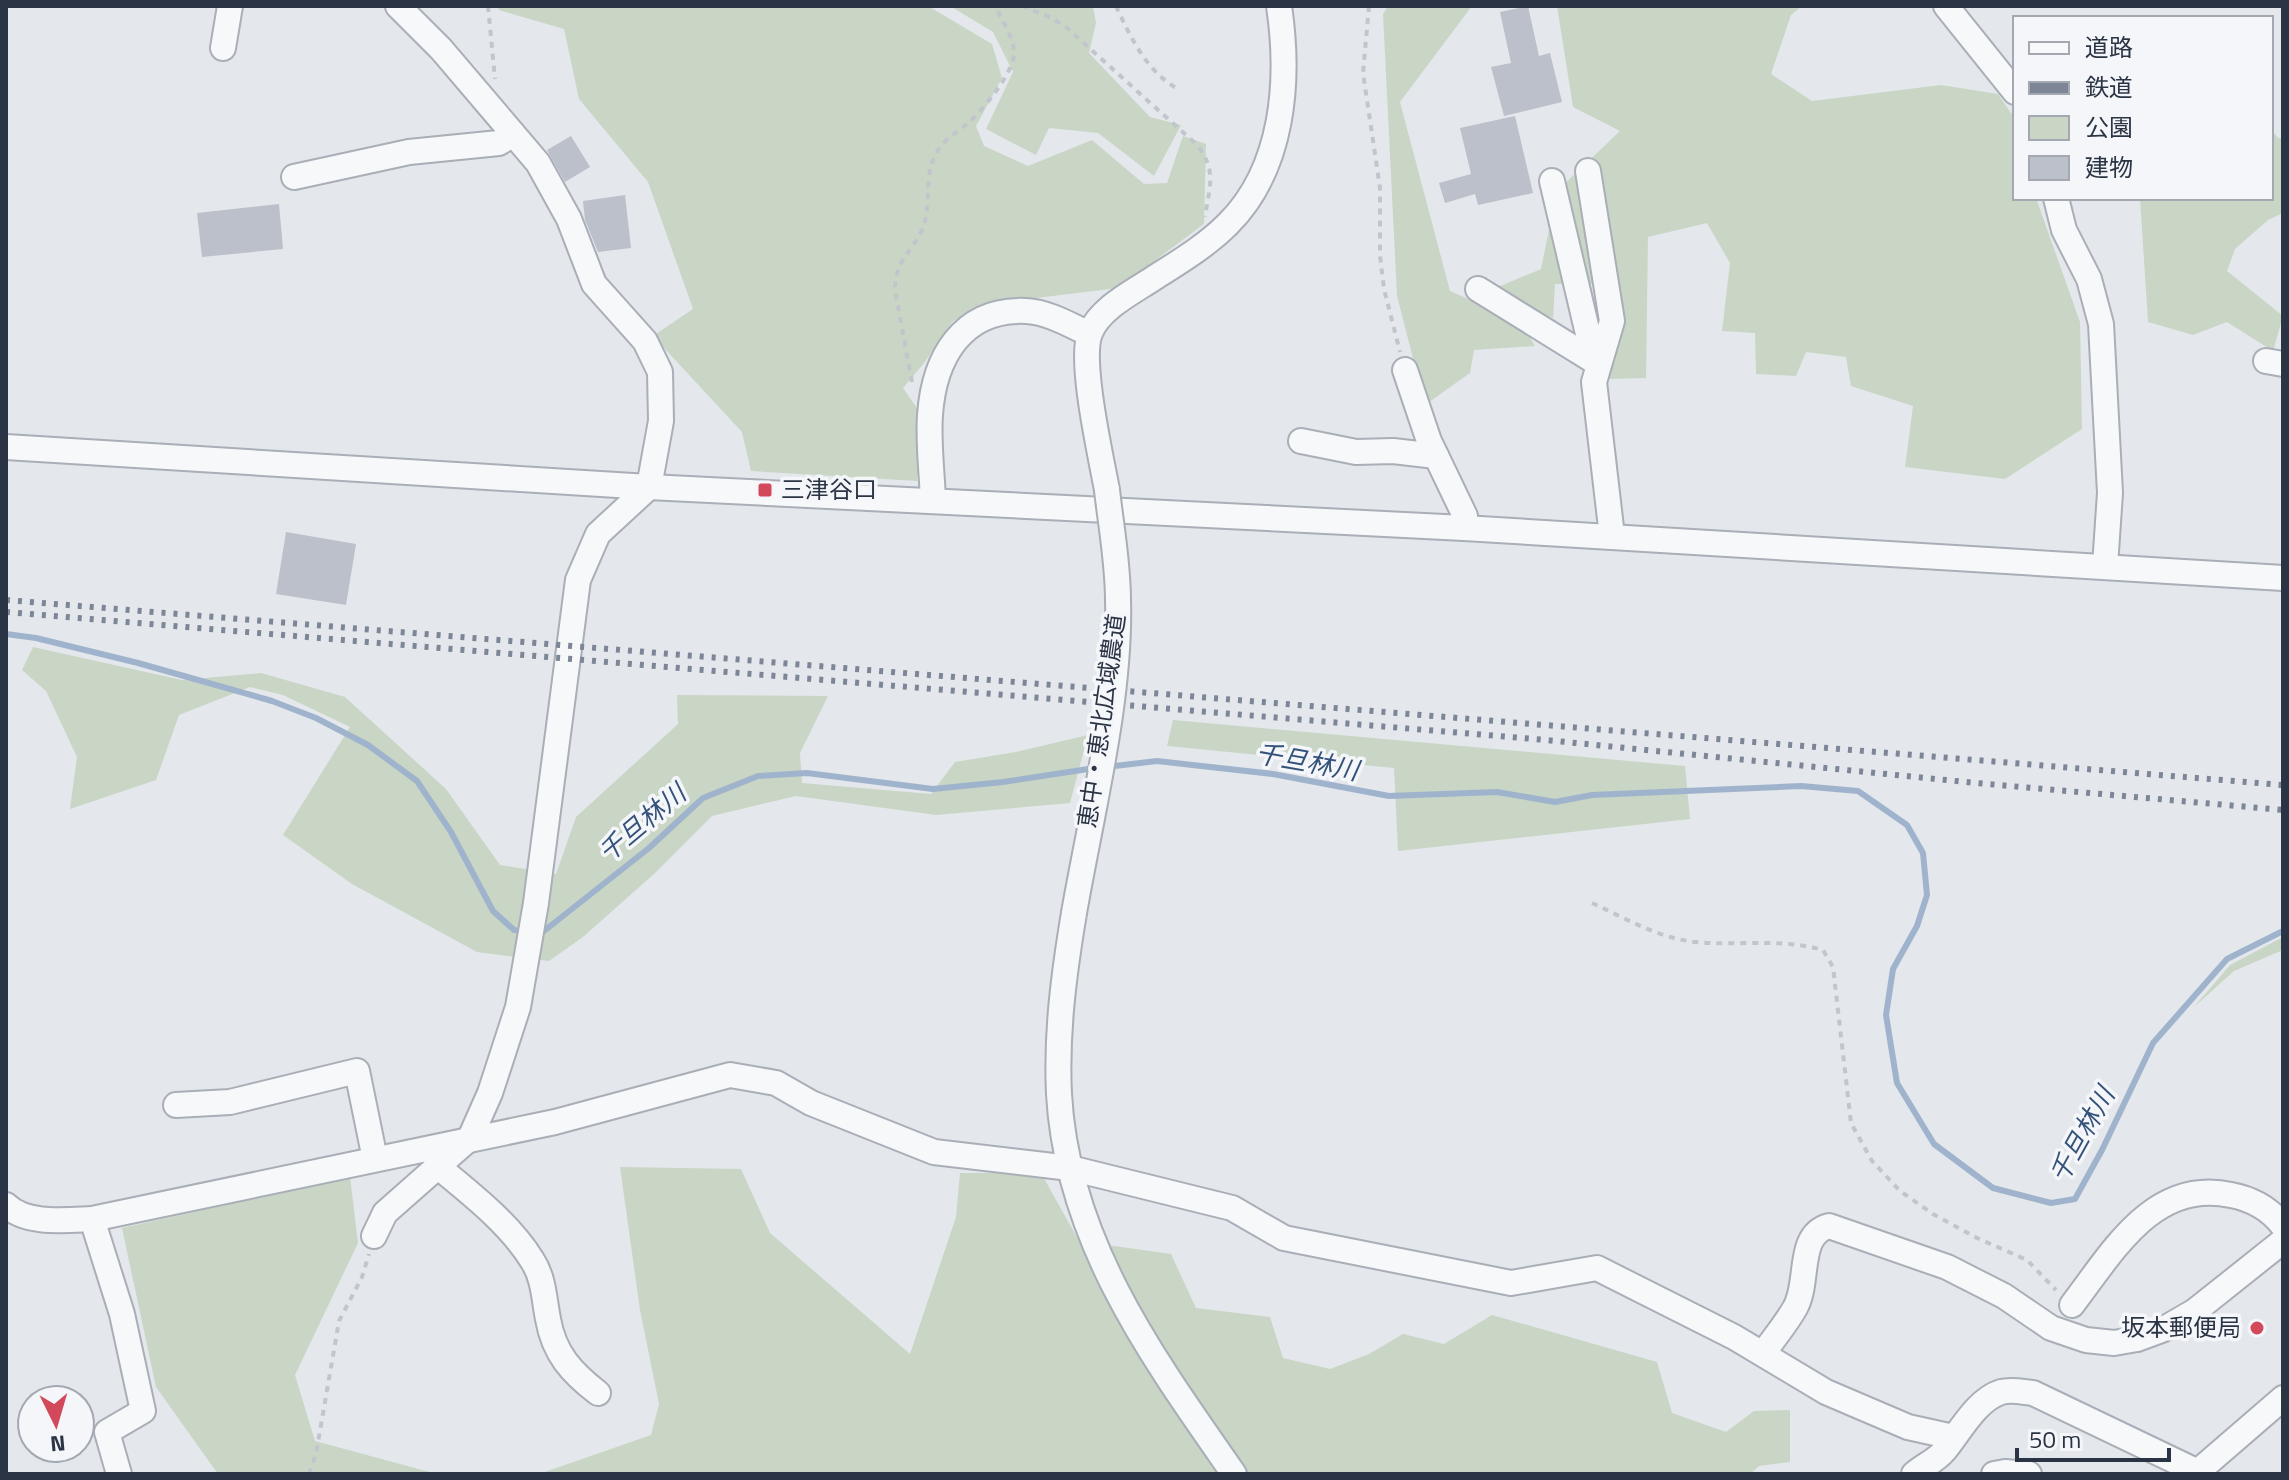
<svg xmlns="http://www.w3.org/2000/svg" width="2289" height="1480" viewBox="0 0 2289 1480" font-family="'Titillium Web','Noto Sans JP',sans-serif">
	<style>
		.green { fill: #c9d6c5 }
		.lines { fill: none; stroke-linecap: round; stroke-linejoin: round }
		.stream { stroke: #9fb4cc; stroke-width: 6 }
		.building { fill: #bbc0ca }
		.minor-casing { stroke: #a9aeb7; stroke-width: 28 }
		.path { stroke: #c2c5cb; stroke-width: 4; stroke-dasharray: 6 6; stroke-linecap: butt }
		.minor { stroke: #f7f8fa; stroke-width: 24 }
		.rail { stroke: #7d8696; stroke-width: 6; stroke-dasharray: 4 8; stroke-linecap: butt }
		.minor-bridge-casing { stroke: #a9aeb7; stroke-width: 28; stroke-linecap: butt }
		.minor-bridge { stroke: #f7f8fa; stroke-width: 24 }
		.poi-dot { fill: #d1495b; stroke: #f4f6f9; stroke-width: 3 }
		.labels { text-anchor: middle; stroke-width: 7; stroke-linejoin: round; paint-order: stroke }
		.poi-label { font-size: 24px; fill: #2b3445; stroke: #f4f6f9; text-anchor: start }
		.street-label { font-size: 24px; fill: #2b3445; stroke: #f4f6f9 }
		.water-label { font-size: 26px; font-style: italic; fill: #34527a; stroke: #f4f6f9 }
	</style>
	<rect width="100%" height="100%" fill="#e4e7ec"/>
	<!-- green -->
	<g class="green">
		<polygon points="498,6 928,6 992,44 1002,78 976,126 984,146 1028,166 1092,140 1144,184 1167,183 1183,136 1206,144 1204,224 1118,288 1003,302 953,321 924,363 903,388 921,414 917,481 751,471 742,432 653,336 693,309 648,182 579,99 564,29 499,10"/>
		<polygon points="950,6 1093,6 1096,23 1089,53 1150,117 1181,125 1154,176 1098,133 1049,128 1036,155 986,129 1013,72 993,32"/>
		<polygon points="1388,6 1472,6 1400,102 1450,291 1521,322 1535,346 1474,350 1470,373 1425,405 1397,296 1383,14"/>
		<polygon points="1557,6 1802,6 1791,15 1771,74 1812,101 1941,85 1998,94 2015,119 2015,198 2036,198 2080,322 2082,429 2005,479 1905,467 1913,406 1851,386 1846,357 1806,352 1796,376 1756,374 1755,333 1722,331 1730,263 1707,223 1648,237 1646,378 1607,379 1609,284 1555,284 1553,318 1491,290 1541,269 1557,191 1620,131 1573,107"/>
		<polygon points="2271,129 2278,138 2283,138 2283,213 2268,220 2235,249 2227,271 2283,316 2273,351 2227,322 2193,335 2148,322 2140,198 2271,198"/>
		<polygon points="33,647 182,680 261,673 345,697 446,789 500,865 556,874 576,817 678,724 677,695 828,696 800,753 802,783 931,794 955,762 1016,752 1088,735 1070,803 936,815 796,796 712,816 655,873 583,937 549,961 477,952 352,884 283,835 350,727 283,695 250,687 179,715 156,780 70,809 77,757 46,691 22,670"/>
		<polygon points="1173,720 1685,766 1690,819 1398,851 1394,768 1167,746"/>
		<polygon points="2283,937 2283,950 2234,971 2194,1007 2230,965"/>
		<polygon points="620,1167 741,1169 770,1233 910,1354 956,1217 960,1173 1041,1173 1079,1241 1171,1254 1196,1308 1270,1317 1283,1358 1330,1369 1369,1354 1403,1334 1444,1344 1492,1315 1657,1362 1672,1413 1726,1432 1754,1411 1790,1410 1790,1462 1759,1466 1750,1474 539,1474 651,1435 659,1404 640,1310"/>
		<polygon points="350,1177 358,1243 295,1375 315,1441 437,1474 218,1474 156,1387 122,1228"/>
	</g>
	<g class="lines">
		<!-- stream -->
		<g class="stream">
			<polyline points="6,634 36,638 138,663 272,701 316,718 368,745 417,781 451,832 493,911 514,930 526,931"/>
			<polyline points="1106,767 1157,761 1273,774 1389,796 1497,792 1555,802 1592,795 1801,786 1858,791 1907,825 1923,853 1927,895 1917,926 1893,969 1886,1015 1897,1083 1934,1144 1993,1188 2051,1203 2075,1199 2102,1150 2153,1043 2227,959 2283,931"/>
			<polyline points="537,931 544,931 649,848 703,798 758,776 807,773 933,789 1003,782 1095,768"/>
		</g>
	</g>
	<!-- building -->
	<g class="building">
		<polygon points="1528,6 1539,56 1550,53 1562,102 1504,116 1491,67 1511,63 1500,12"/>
		<polygon points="1515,116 1533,193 1478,205 1475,194 1445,203 1439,183 1471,174 1460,128"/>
		<polygon points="571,136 590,167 565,182 547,150"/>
		<polygon points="625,195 631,248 598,252 585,220 583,201"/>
		<polygon points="279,204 283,249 202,257 197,213"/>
		<polygon points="286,532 356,544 346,605 276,594"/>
	</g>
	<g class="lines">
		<defs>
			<g id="minor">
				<polyline points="1946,6 2015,92"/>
				<polyline points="223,48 230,6"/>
				<polyline points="1588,171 1612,321 1594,382 1612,536"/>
				<polyline points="294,177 409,152 499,143 513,134"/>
				<polyline points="2056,198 2064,230 2089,279 2101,324 2110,493 2105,566"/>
				<polyline points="1478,289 1599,364 1588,334 1552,181"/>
				<polyline points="2266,361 2283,364"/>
				<polyline points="1405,370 1429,441 1465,516 1464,528"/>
				<polyline points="1301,441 1356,452 1393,451 1436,456"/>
				<polyline points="6,447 649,487 1464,528 2283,578"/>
				<path d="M1107,490C1101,457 1079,361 1090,333C1100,308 1133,292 1154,278C1179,262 1206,246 1228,224C1284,168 1290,80 1279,6"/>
				<path d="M933,501C932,472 928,443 930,415C934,358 962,308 1026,311C1048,312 1070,325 1089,334"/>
				<path d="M1074,913C1064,973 1056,1033 1059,1094C1067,1241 1153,1358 1234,1474"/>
				<polyline points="176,1105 230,1102 357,1071 375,1159"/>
				<path d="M436,1165C470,1193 509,1223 532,1260C544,1278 544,1299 548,1319C554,1354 572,1373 598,1393"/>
				<path d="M6,1205C26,1225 66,1220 92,1219L555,1122L730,1075L776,1083L811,1103L934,1152L1070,1168L1232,1208L1284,1238L1511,1283L1597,1268L1734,1337L1826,1392L1908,1427L1953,1437"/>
				<polyline points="92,1219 122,1314 143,1411 107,1432 119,1474"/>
				<polyline points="374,1236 385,1213 470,1138 490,1093 518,1007 536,903 578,580 598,534 649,487 661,421 660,372 645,341 594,284 569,219 538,163 441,49 398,6"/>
				<path d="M2072,1305C2112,1253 2153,1178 2231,1195C2252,1199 2270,1209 2283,1226"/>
				<path d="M1763,1354C1773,1339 1786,1324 1795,1308C1810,1282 1796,1235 1829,1226L1947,1267L2004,1296L2051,1328L2086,1340L2114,1343L2137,1339L2164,1329L2195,1311L2283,1241"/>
				<path d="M1914,1474C1923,1466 1937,1460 1944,1451C1960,1432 1976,1400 2001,1392C2011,1389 2023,1392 2033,1393L2198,1472"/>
				<polyline points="1994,1474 2005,1472 2029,1474"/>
				<polyline points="2195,1474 2283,1398"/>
			</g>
		</defs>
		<!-- minor casing -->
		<use href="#minor" class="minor-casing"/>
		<!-- path -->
		<g class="path">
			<polyline points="488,6 495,79"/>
			<path d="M1022,6L1052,18L1067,28L1196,144C1218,170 1209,188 1205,217"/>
			<path d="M1116,6C1131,38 1146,71 1178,89"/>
			<polyline points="1369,6 1363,73 1380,188 1380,256 1384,289 1400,352"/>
			<path d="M912,382L895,290C895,260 911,254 922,230C933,205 922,176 937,152C944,139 958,132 968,123C983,110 1016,70 1014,51C1013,36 1001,19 995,6"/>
			<path d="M1592,903C1625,918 1658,938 1695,942C1738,946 1781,938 1823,950L1833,967L1851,1123L1872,1161L1900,1191L1933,1214L1977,1238L2027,1260L2056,1290"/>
			<polyline points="309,1474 316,1454 339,1321 362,1277 369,1254"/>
		</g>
		<!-- minor -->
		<use href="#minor" class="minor"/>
		<!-- rail -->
		<g class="rail">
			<polyline points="6,600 2283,785"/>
			<polyline points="6,612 1546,740 1976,783 2283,810"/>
		</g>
		<defs>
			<path id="minor-bridge" d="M1074,913C1091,815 1121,698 1118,600C1118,563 1111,526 1107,490"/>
		</defs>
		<!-- minor-bridge casing -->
		<use href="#minor-bridge" class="minor-bridge-casing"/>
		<!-- minor-bridge -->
		<use href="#minor-bridge" class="minor-bridge"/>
	</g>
	<!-- markers -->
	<g class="poi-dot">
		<rect x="757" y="482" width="16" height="16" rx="4"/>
		<circle cx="2257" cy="1328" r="8"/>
	</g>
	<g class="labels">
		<!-- poi labels -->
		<g class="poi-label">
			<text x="781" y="498">三津谷口</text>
			<text x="2241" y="1336" text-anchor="end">坂本郵便局</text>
		</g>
		<!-- street labels -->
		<g class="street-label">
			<text transform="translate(1102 721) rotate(-82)" y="8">恵中・恵北広域農道</text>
		</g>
		<!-- water labels -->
		<g class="water-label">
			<text transform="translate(1307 762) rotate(10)" y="9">千旦林川</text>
			<text transform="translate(642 823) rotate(-40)" y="9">千旦林川</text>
			<text transform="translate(2082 1135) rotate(-61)" y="9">千旦林川</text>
		</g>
	</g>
	<!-- border -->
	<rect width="2289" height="1480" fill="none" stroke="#2b3445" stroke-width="16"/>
	<!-- legend -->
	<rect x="2013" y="16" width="260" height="184" fill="#f4f6f9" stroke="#a4a8b1" stroke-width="2"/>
	<rect x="2029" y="42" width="40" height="12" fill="#f7f8fa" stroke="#a4a8b1" stroke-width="2"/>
	<text x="2085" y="56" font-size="24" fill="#2b3445">道路</text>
	<rect x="2029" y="82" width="40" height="12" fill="#7d8696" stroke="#a4a8b1" stroke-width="2"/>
	<text x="2085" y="96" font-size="24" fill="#2b3445">鉄道</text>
	<rect x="2029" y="116" width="40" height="24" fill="#c9d6c5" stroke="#a4a8b1" stroke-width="2"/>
	<text x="2085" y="136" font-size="24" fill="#2b3445">公園</text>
	<rect x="2029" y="156" width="40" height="24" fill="#bbc0ca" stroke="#a4a8b1" stroke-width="2"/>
	<text x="2085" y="176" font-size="24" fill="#2b3445">建物</text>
	<!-- north arrow -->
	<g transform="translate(56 1424) rotate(175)"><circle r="38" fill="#f4f6f9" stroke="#a4a8b1" stroke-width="2"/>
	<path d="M0-6L14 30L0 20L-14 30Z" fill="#d1495b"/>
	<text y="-12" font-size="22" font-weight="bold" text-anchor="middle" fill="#2b3445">N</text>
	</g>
	<!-- scale -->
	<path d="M2017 1448v12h152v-12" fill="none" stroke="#2b3445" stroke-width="4"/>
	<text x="2029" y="1448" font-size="24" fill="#2b3445" stroke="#f4f6f9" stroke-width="6" paint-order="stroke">50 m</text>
</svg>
